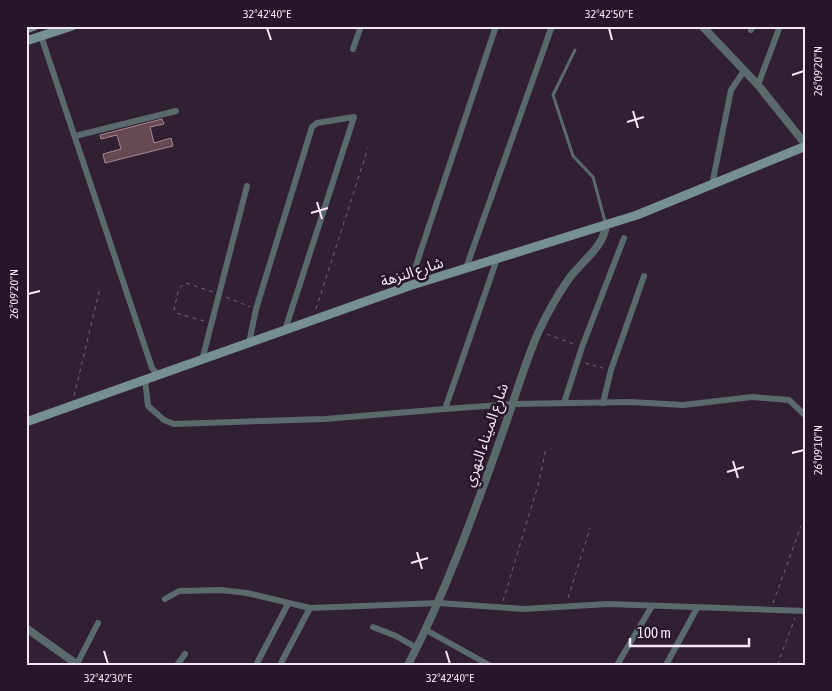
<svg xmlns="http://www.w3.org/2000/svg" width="832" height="691" viewBox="0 0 832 691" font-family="'Asap Condensed','Noto Sans Arabic',sans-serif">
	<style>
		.building { fill: #664953; stroke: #a78792 }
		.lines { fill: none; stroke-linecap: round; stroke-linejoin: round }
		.path { stroke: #726273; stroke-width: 1; stroke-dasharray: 4 4; stroke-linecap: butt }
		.service { stroke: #5a696a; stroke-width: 3 }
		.minor { stroke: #5a696a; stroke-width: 6 }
		.tertiary { stroke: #5a696a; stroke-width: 8 }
		.secondary { stroke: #768f90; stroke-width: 9 }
		.ticks { fill: none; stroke: #f5e8f5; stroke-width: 2 }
		.labels { text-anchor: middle; stroke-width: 5; stroke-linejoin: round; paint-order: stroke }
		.street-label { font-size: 15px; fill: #f5e8f5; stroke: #271628 }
		.neatline { fill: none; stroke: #f5e8f5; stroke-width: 2 }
		.ticks-label { font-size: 12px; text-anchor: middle; fill: #f5e8f5 }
	</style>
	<rect width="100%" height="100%" fill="#311f32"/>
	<!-- building -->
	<polygon class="building" points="162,119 164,124 150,127 154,143 171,138 173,146 105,163 103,154 121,149 117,135 101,139 100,135"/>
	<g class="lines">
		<!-- path -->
		<g class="path">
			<polyline points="226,297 250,307"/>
			<polyline points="316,309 368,148"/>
			<polyline points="204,321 176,313 174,310 179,288 186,283 213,292"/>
			<polyline points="547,334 576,345"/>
			<polyline points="585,363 603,368"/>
			<polyline points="74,396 100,288"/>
			<polyline points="568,598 590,528"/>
			<polyline points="503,601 539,482 546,448"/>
			<polyline points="773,603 801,526"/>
			<polyline points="777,665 795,618"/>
		</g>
		<!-- service -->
		<polyline class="service" points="575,50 553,95 573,156 593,177 606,225"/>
		<!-- minor -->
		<g class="minor">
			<polyline points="751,30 753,26"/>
			<polyline points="41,36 152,368 158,375"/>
			<polyline points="353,49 361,26"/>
			<polyline points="758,85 780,26"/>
			<polyline points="75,136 176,111"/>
			<polyline points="712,185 731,90 744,71"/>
			<polyline points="497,259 445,409 513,404 631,402 683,405 752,397 789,400 806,416"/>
			<polyline points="466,268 552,26"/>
			<polyline points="409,286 496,26"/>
			<polyline points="249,343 256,309 312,127 317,123 354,117 285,330"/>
			<polyline points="202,360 247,186"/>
			<polyline points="145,380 148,406 164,420 174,424 325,419 445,409"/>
			<polyline points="564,403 582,347 624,238"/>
			<polyline points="603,403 611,370 644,276"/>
			<polyline points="165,599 179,591 221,590 247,593 310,608 439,603 524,609 608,604 806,611"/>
			<polyline points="373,627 396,636 417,648"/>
			<polyline points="426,630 489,665"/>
			<polyline points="77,664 98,623"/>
			<polyline points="177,665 185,654"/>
			<polyline points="256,665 288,604"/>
			<polyline points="280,665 310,608"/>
			<polyline points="617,665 652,606"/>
			<polyline points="666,665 697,608"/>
		</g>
		<!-- tertiary -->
		<g class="tertiary">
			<polyline points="702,26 758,85 806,145"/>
			<polyline points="26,628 78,665"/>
			<path d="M408,665C448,588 476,507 505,426C516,394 525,363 538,333C547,314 556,297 568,280C580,262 604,248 606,225"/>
		</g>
		<!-- secondary -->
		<g class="secondary">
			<polyline points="26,29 34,26"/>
			<polyline points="26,41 72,26"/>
			<polyline points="26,422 409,286 637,215 806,146"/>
		</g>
	</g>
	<!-- ticks -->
	<path class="ticks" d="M267,28L271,40M609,28L612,40M792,75L804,71M633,111L638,128M627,122L644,117M317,202L322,219M311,213L328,208M28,294L40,291M792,453L804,450M733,461L738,478M727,472L744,467M417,552L422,569M411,563L428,558M104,651L108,664M446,651L450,664"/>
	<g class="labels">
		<!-- street labels -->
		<g class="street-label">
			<text transform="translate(412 272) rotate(-18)" y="5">شارع النزهة</text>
			<text transform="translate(486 435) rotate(-71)" y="5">شارع الميناء النهري</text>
		</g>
	</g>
	<!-- border -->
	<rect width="832" height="691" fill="none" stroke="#271628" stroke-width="55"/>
	<!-- scale -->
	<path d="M630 638v8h119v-8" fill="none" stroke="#f5e8f5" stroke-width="2.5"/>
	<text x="637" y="638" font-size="15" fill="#f5e8f5" stroke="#271628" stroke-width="4" paint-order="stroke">100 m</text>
	<rect x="28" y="28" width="776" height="636" class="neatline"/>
	<g class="ticks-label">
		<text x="267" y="18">32°42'40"E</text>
		<text x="609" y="18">32°42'50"E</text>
		<text transform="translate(818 71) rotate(-90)" y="4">26°09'20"N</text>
		<text transform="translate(14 294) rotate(-90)" y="4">26°09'20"N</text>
		<text transform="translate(818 450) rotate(-90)" y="4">26°09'10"N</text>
		<text x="108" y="682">32°42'30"E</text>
		<text x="450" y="682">32°42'40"E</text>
	</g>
</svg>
